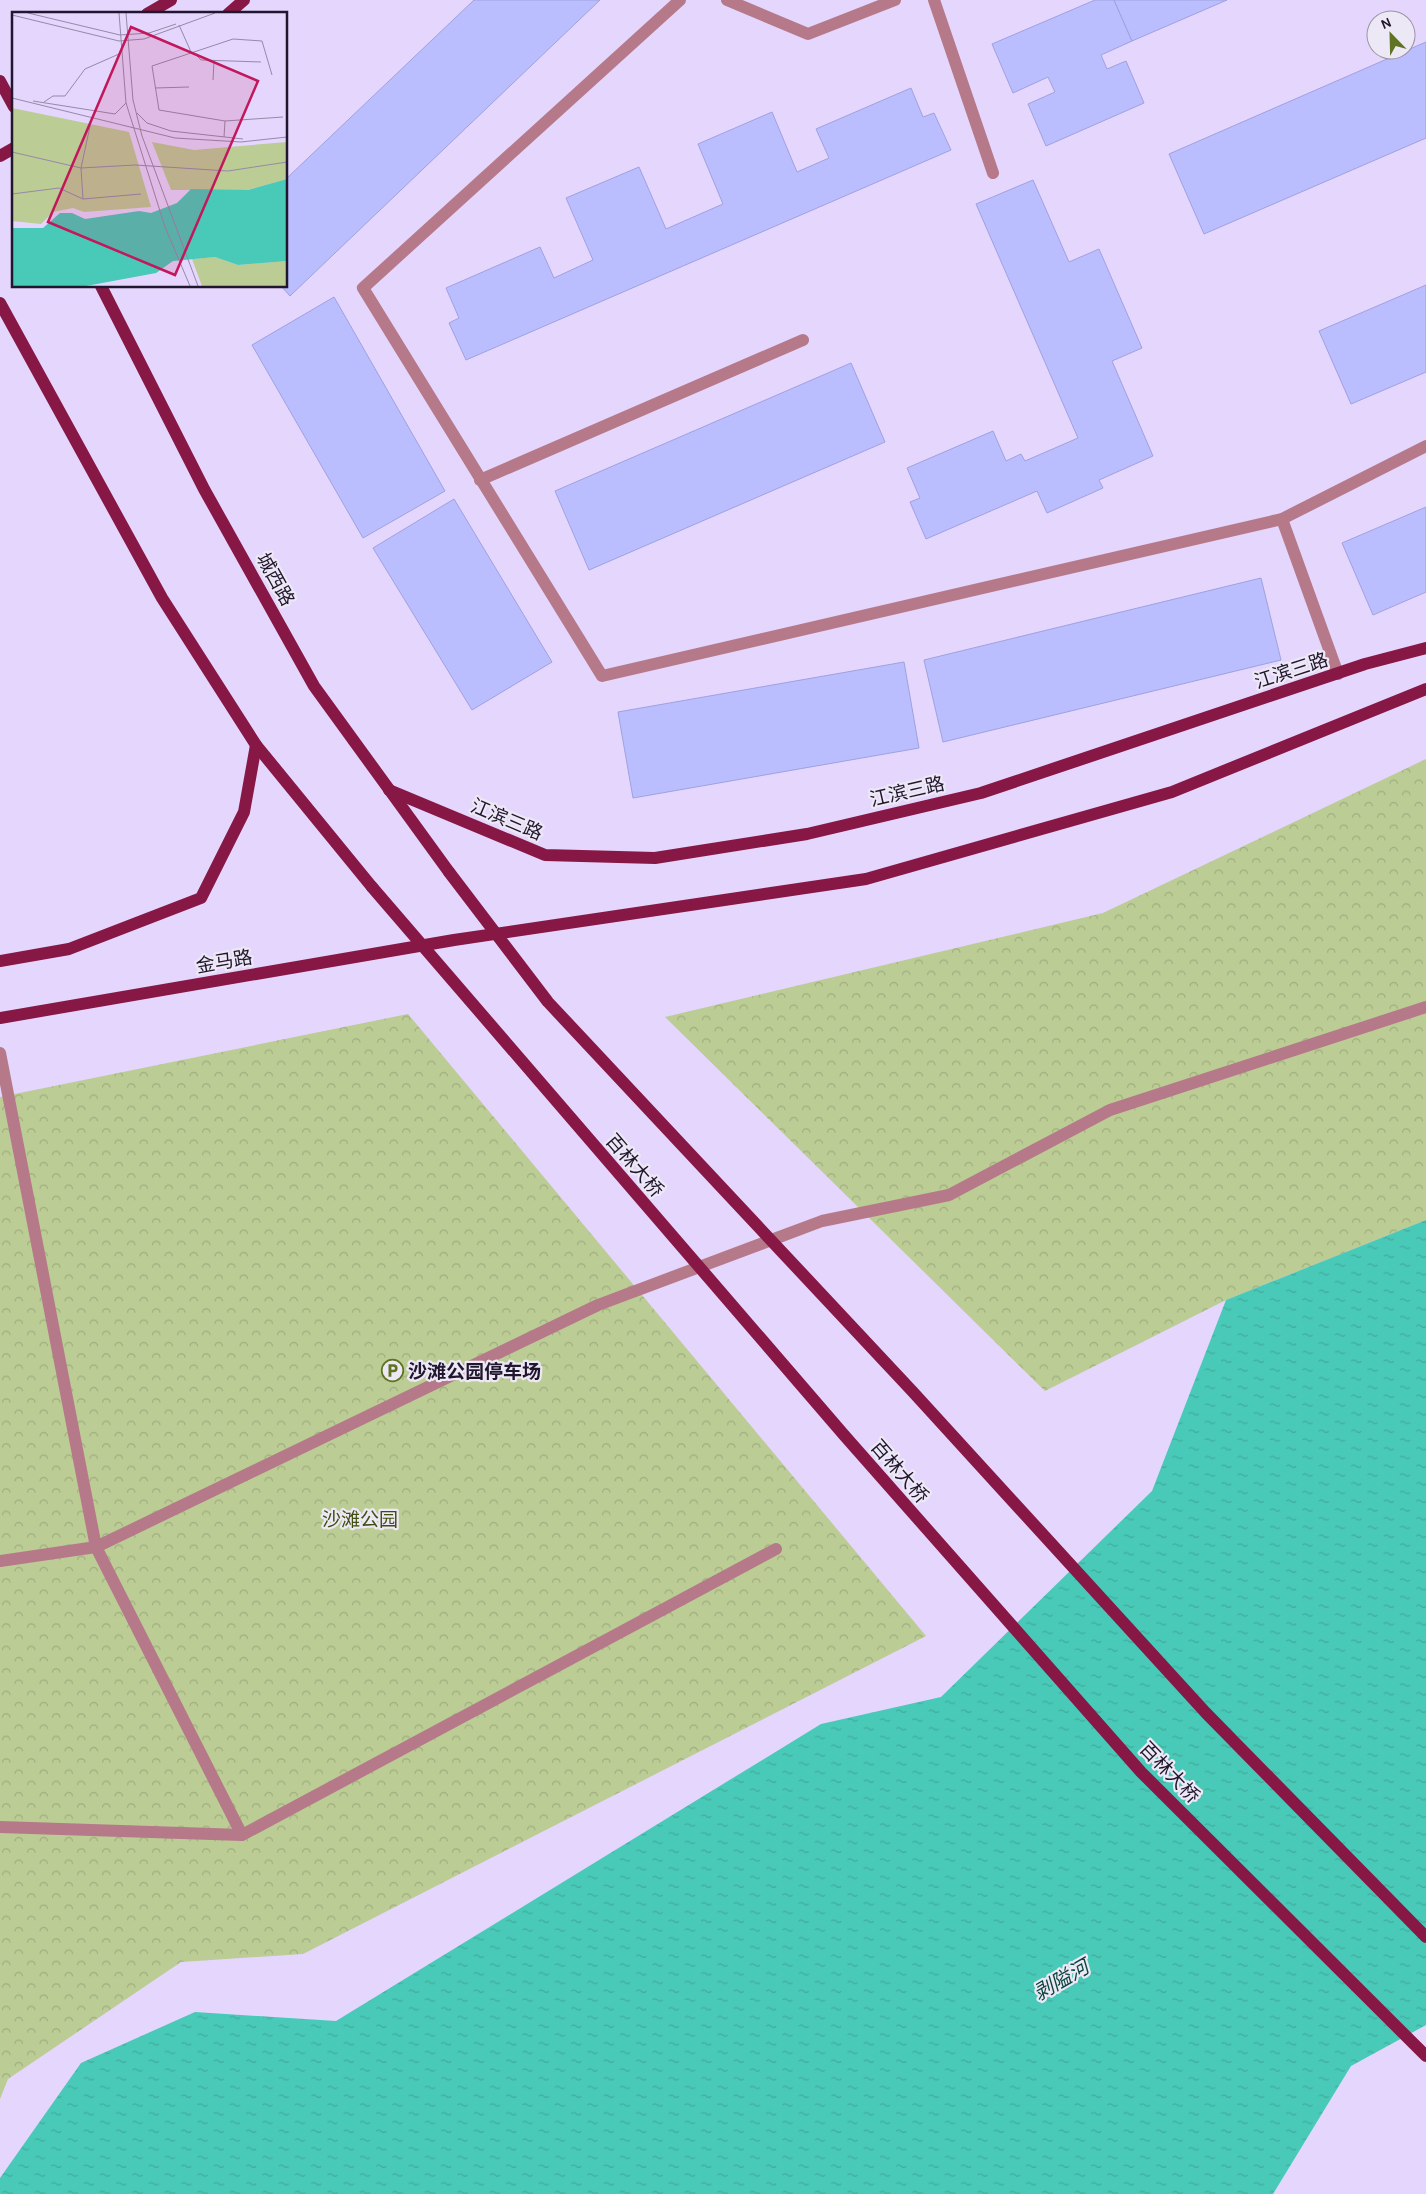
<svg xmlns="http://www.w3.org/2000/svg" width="1426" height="2194" viewBox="0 0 1426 2194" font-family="Karla,'Noto Sans SC',sans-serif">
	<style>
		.park { fill: url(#park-crowns) }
		.water { fill: url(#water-ripples) }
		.building { fill: #bbbefe; stroke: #9fa1df }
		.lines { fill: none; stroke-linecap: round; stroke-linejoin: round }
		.minor { stroke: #b67989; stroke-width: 12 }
		.major { stroke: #871845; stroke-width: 12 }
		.major-bridge { stroke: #871845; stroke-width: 12 }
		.labels { text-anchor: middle; stroke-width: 4.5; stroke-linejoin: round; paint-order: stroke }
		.street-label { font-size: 19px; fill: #20162d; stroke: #ede8f5 }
		.poi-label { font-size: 19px; font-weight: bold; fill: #20162d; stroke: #ede8f5; text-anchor: start }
		.park-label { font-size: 19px; fill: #404f11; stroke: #ede8f5 }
		.water-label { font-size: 20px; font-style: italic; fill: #0c453e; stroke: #ede8f5 }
		.inset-road { fill: none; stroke: #9689a9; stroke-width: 1 }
		.view { fill: #c2185b; fill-opacity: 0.15; stroke: #c2185b; stroke-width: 2.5 }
		.inset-edge { fill: none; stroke: #20162d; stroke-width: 2.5 }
	</style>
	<defs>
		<pattern id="park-crowns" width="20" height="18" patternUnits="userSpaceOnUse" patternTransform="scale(1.25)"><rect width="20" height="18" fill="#bbcc94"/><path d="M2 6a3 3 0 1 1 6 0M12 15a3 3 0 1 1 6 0" fill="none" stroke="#a0ae80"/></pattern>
		<pattern id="water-ripples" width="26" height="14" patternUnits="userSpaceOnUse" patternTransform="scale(1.25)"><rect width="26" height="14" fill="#49c9b7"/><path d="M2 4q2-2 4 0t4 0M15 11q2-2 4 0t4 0" fill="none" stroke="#40ac9e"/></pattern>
	</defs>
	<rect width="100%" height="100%" fill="#e4d6fc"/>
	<!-- park -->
	<g class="park">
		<polygon points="1426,759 1426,1220 1226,1300 1045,1391 665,1017 1103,913"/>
		<polygon points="408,1014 926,1636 303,1954 181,1962 8,2079 0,2099 0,1097"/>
	</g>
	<!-- water -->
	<polygon class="water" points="1426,1220 1426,2025 1351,2066 1273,2194 0,2194 0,2178 81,2063 195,2012 336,2021 821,1724 941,1697 1152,1491 1226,1300"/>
	<!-- building -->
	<g class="building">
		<polygon points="474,0 600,0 290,296 281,286 286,286 286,179"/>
		<polygon points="1095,0 1114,0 1132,41 1101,55 1107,69 1126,61 1144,103 1046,146 1028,104 1055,92 1048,77 1013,93 992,44"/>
		<polygon points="1114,0 1227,0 1132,41"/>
		<polygon points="1426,42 1426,138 1204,234 1169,154"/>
		<polygon points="911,88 923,117 934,113 951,150 466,360 449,323 459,318 446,288 540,247 554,278 593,260 566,198 639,167 666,229 723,204 698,144 772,112 797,172 829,158 816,129"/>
		<polygon points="1033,180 1069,262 1099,249 1142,348 1112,361 1153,456 1099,480 1103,488 1047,513 1037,491 926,539 910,502 920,498 907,468 993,431 1006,461 1021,454 1025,461 1078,438 976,204"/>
		<polygon points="1426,285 1426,372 1351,404 1319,331"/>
		<polygon points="334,297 445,491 363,538 252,345"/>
		<polygon points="851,363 885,442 589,570 555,491"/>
		<polygon points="454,499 552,662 472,710 373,548"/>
		<polygon points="1426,507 1426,592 1373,615 1342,543"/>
		<polygon points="1261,578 1281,660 943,742 924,660"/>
		<polygon points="904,662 919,748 633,798 618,712"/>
	</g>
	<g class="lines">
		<!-- minor -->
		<g class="minor">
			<polyline points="680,0 363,288 602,676 1282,519 1338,674"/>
			<polyline points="727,0 808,34 895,0"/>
			<polyline points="934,0 993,173"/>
			<polyline points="480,480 803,340"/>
			<polyline points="1282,519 1426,446"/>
			<polyline points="0,1053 96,1547 242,1835"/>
			<polyline points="0,1561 96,1547 598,1305 822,1221 949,1195 1110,1110 1426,1007"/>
			<polyline points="0,1827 242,1835 776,1549"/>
		</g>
		<!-- major -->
		<g class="major">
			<polyline points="147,14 171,0"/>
			<polyline points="228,14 244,0"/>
			<polyline points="0,81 14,107"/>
			<polyline points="0,156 14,148"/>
			<polyline points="101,286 204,489 314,686 449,872"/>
			<polyline points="0,303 162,598 256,745 372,887"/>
			<polyline points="389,790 545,855 655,858 807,834 981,793 1365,664 1426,648"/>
			<polyline points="0,961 69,949 201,898 244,812 256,745"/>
			<polyline points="0,1018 454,940 866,879 1172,792 1426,689"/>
		</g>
		<!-- major-bridge -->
		<g class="major-bridge">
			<polyline points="449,872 548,1002 913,1392 1206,1713 1426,1937"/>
			<polyline points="372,887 844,1435 1141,1772 1426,2056"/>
		</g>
	</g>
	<!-- icons -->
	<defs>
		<symbol id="parking-ring" viewBox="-11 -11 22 22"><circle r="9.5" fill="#ede8f5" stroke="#5f7322" stroke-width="1.5"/><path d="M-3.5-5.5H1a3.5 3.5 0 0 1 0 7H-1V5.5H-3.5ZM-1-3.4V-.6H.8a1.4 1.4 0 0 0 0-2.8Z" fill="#5f7322"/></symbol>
	</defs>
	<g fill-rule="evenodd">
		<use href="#parking-ring" x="380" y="1358" width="25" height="25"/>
	</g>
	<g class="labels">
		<!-- street labels -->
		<g class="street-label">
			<text transform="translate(276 579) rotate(61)" y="7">城西路</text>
			<text transform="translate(1291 670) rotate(-18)" y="7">江滨三路</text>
			<text transform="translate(907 791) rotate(-13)" y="7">江滨三路</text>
			<text transform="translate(507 819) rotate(23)" y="7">江滨三路</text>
			<text transform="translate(224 961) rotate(-10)" y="7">金马路</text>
			<text transform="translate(635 1165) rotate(49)" y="7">百林大桥</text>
			<text transform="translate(900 1471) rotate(49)" y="7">百林大桥</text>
			<text transform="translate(1170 1772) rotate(46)" y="7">百林大桥</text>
		</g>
		<!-- poi labels -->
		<g class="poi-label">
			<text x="408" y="1378">沙滩公园停车场</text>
		</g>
		<!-- park labels -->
		<g class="park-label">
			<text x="360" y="1526">沙滩公园</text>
		</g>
		<!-- water labels -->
		<g class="water-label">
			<text transform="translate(1061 1980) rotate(-30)" y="7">剥隘河</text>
		</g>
	</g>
	<!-- overview -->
	<g transform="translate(12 12)">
		<rect width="275" height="275" fill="#e4d6fc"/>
		<path d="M0,96L117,120L139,195L72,200L61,196L41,200L29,212L0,209ZM140,130L182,138L275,130V167L236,178H159ZM203,245L226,253L275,249V274H190L180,247Z" fill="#bbcc94"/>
		<path d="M275,167V249L226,253L203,245L161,249L144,261L74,274H0V216H31L48,201H60L73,207L127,199L139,201L165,191L179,177L236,178Z" fill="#49c9b7"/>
		<path class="inset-road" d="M16,1L108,23L137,21L164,12M107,1L114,91L153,215L178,274M114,1L121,88L130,124L186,274M0,3L107,29L132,27L203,1M167,13L179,40M181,40L189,48L249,50M201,68L202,49M143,76L177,75M0,86L163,126L229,130L275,125M21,89L103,102L114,91M32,90L41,84H53L73,57L107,42M125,101L135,111L159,119L231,127M213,109L271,105M212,125L213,109L147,98L140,54L221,27L250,29L260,63M0,140L69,156L123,153L216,159L275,150M0,182L47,176L71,187L129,182M71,187L69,156L80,105"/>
		<path class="view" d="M119,15L246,69L163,263L36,210Z"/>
		<rect width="275" height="275" class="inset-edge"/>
	</g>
	<!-- north arrow -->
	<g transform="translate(1391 35) rotate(337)"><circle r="24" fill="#ede8f5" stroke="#9b94a5"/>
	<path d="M0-4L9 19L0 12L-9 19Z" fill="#5f7322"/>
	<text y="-8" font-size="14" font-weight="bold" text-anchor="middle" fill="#20162d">N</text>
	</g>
</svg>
